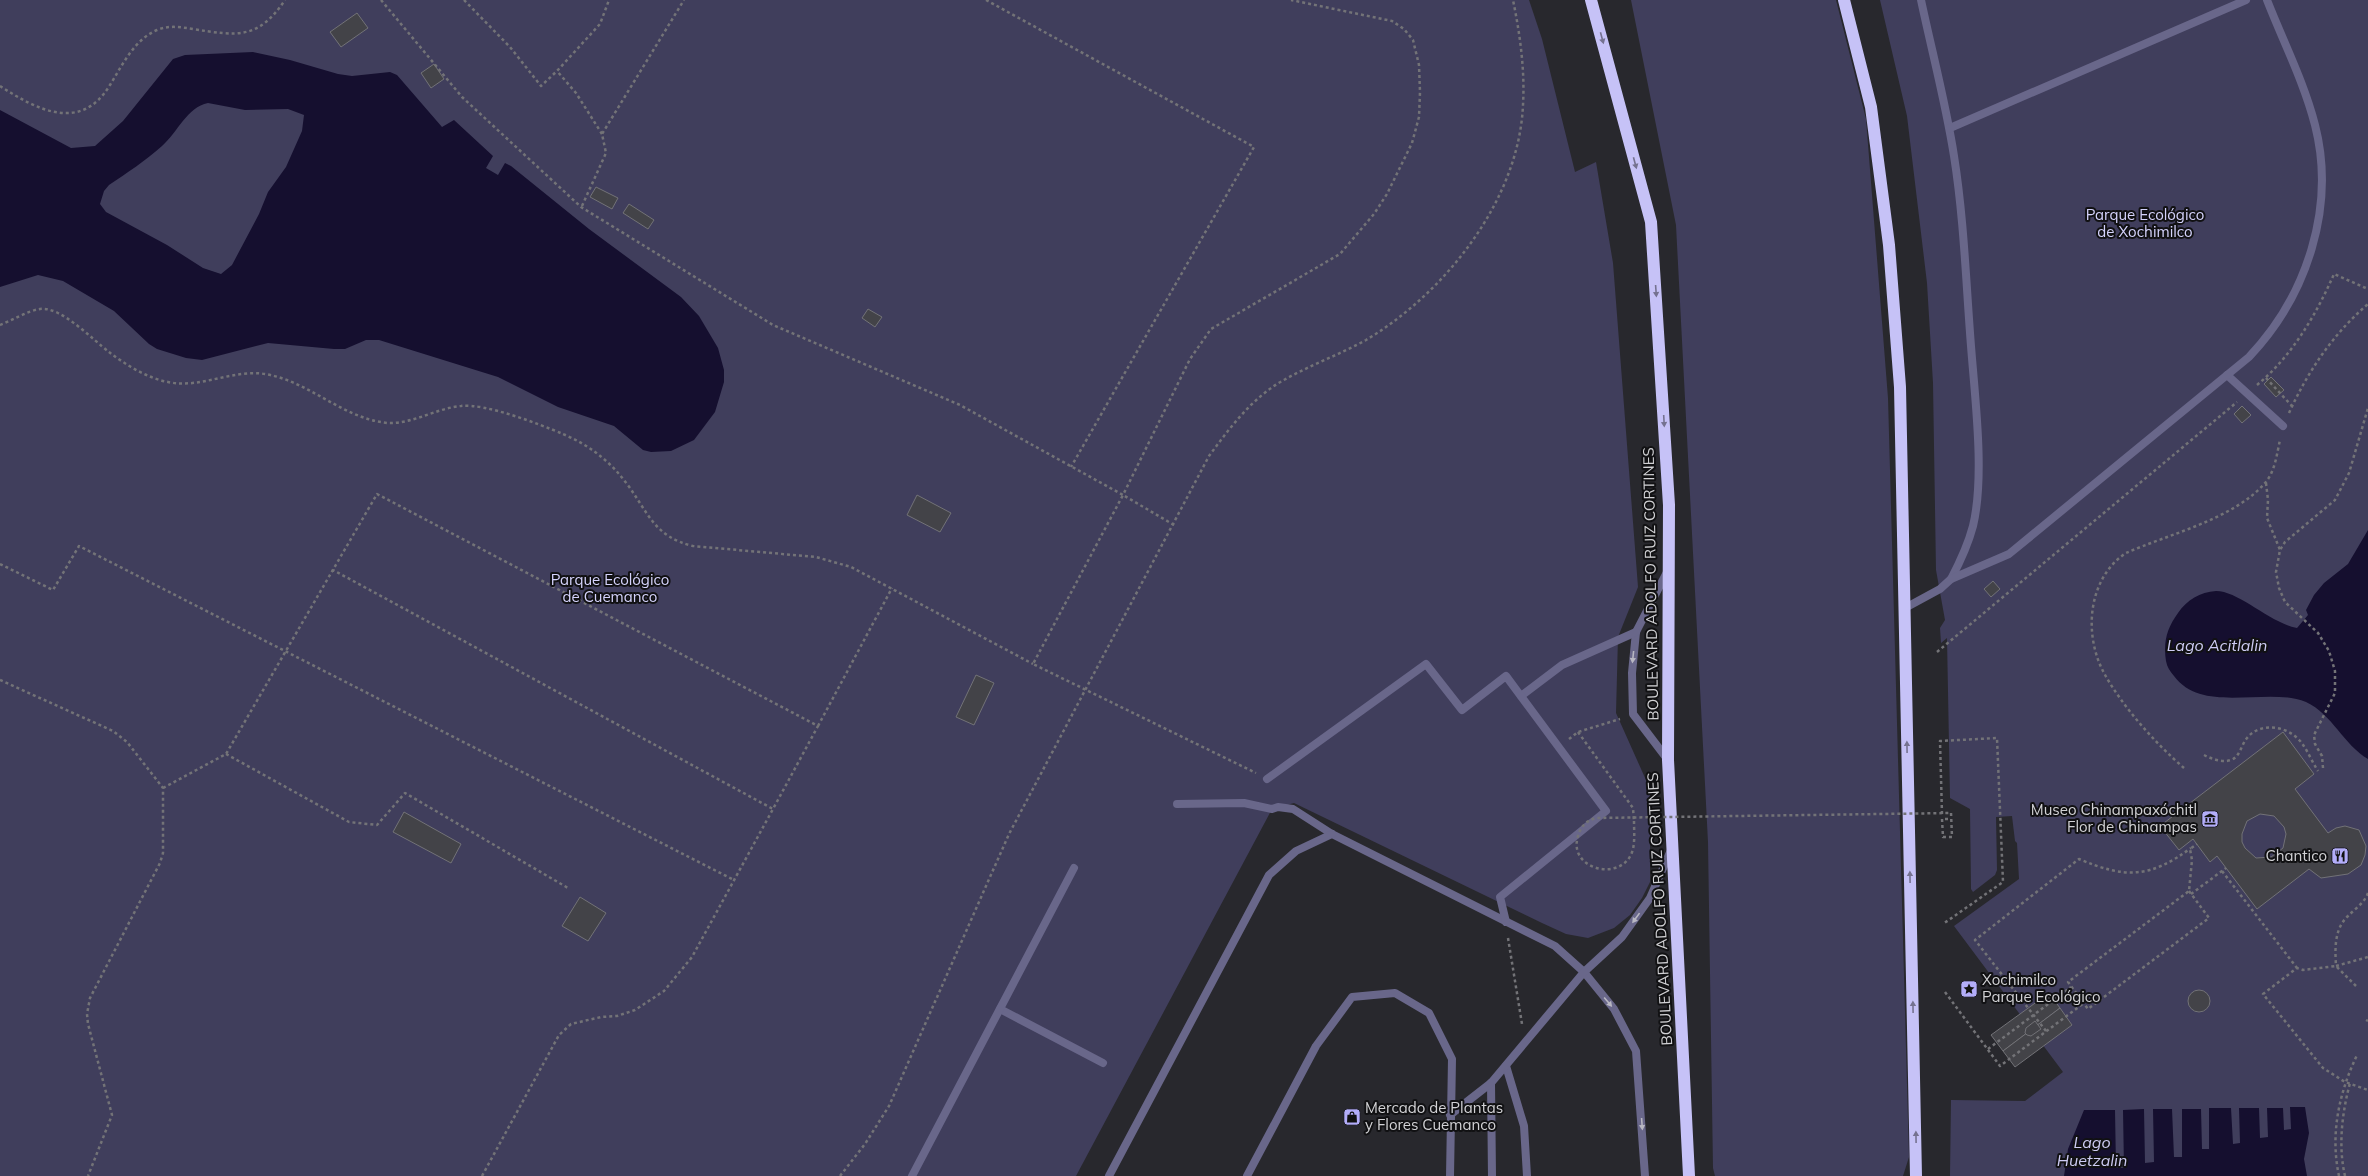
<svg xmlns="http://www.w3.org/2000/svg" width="2368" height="1176" viewBox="0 0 2368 1176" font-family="Mulish,sans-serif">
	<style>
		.green { fill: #403e5c }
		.water { fill: #150f2f; fill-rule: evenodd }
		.building { fill: #434348; stroke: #727277; fill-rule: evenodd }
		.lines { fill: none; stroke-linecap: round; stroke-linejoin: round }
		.path { stroke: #737377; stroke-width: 2.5; stroke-dasharray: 3 3; stroke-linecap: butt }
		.lane { stroke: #69678a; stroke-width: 8 }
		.street { stroke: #69678a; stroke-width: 8 }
		.highway { stroke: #c6c2f7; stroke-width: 12 }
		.path-bridge { stroke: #737377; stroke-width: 2.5; stroke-dasharray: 3 3; stroke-linecap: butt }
		.oneway { fill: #757290 }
		.oneway2 { fill: #b8b7c2 }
		.labels { text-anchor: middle; stroke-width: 4; stroke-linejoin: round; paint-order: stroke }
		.park-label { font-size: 15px; fill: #d5d3fc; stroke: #111113 }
		.street-label { font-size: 15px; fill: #d2d2d5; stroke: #111113 }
		.poi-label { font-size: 15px; fill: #d2d2d5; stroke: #111113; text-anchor: end }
		.water-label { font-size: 16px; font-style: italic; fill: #ceccf4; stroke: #111113 }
	</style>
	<rect width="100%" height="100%" fill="#28282d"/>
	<!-- green -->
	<g class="green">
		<polygon points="0,0 1529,0 1542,39 1575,172 1596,162 1613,263 1638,587 1618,637 1616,713 1650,789 1650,882 1642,898 1630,915 1614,928 1588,938 1566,934 1542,923 1294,803 1272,809 1076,1176 0,1176"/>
		<polygon points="1631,0 1836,0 1866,119 1888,398 1909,1157 1903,1176 1715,1176 1713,1168 1708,842 1676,225"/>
		<polygon points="1880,0 2368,0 2368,1176 1950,1176 1951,1100 2025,1101 2063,1072 1954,926 2019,879 2017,843 2015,841 2012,816 1996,817 1997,870 1995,875 1973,892 1971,889 1970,809 1950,798 1947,638 1941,643 1940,628 1945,620 1936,570 1933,383 1927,283 1907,116"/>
	</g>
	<!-- water -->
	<g class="water">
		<path d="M253,52L290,60L338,74L352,76L390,72L397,75L442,127L454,120L493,156L486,168L498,175L505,163L511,166L589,229L681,297L699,316L718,348L724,370V382L715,412L694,440L671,451L651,452L643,450L614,426L558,407L498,377L379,340H366L345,349H334L268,343L202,360L186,358L157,349L149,344L114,311L63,281L38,275L0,287V110L71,148L95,146L123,121L173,59L185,55ZM208,103L245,110L288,109L304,115L302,131L286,167L268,192L259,214L232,265L221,274L203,268L167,245L106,212L100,204L104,191L109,185C127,173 145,161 162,146C178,132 187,107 208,103Z"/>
		<path d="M2368,530V759C2344,745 2332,714 2306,702C2267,686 2203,715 2174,676C2170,671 2167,667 2166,661C2163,642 2167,628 2178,613C2187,600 2200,592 2216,591C2239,591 2270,623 2297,628L2308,615L2306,610L2314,595L2324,583L2348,564Z"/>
		<polygon points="2290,1107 2305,1107 2309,1133 2304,1159 2307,1176 2064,1176 2068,1149 2084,1110 2115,1110 2116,1168 2124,1168 2123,1110 2144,1109 2145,1163 2154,1162 2153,1109 2172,1109 2174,1157 2182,1157 2182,1109 2201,1109 2202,1149 2209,1149 2209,1108 2231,1108 2233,1144 2240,1143 2239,1108 2259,1108 2260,1138 2268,1137 2267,1108 2283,1108 2284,1130 2291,1129"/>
	</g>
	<!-- building -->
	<g class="building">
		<polygon points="357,13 368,28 341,47 330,32"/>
		<polygon points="434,64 444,79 431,88 421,73"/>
		<polygon points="596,187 618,198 612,209 590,197"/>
		<polygon points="629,204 654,220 648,229 623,213"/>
		<polygon points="868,309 882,317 875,327 862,318"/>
		<polygon points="2271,377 2284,390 2276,397 2264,384"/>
		<polygon points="2242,406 2251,415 2242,423 2234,414"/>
		<polygon points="917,495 951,513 940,532 907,515"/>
		<polygon points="1993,581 2000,589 1991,597 1984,589"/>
		<polygon points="976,675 994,683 974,725 956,717"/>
		<path d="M2283,732L2314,774L2295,789L2328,833L2336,828L2345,826L2359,830L2366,846L2365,855L2361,865L2348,874L2321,878L2309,869L2257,909L2217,856L2210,862L2193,839L2179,850L2160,826ZM2260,814L2274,816L2284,827L2286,834L2283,848L2271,857L2256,858L2245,848L2242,842V834L2247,821Z"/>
		<polygon points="404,812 461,844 451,863 393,832"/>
		<polygon points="580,897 606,913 588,941 562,926"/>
		<circle cx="2199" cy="1001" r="11"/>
		<polygon points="2049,993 2060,1008 2003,1051 1991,1035"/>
		<polygon points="2060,1008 2072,1025 2015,1067 2003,1051"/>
		<polygon points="2035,1021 2041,1029 2031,1036 2027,1035 2025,1033 2026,1028"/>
	</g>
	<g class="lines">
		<!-- path -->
		<g class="path">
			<polyline points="381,0 462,97 581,207 773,325 960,405 1123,495 1190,359 1211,329 1340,254 1374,214 1387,194 1412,143 1419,117 1420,92 1419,65 1413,40 1404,29 1392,21 1291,0"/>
			<polyline points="464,0 510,47 541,86 557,71"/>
			<polyline points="986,0 1254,147 1071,467"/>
			<path d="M0,86C37,110 81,133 110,85C123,64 134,40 157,30C169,25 180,27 193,29C237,36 258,40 285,0"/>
			<polyline points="602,134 576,93 557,71 600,24 609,0"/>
			<polyline points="582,206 606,153 602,134 684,0"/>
			<path d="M0,325C13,320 27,311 40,309C61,306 93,340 109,352C126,365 147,378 168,382C201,389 232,369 265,374C309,381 343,419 388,423C413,424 437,408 461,406C485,403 539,424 563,434C589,445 610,461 627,484C648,512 654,537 693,546L816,557L851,567L1033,664"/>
			<polyline points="2266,378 2292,406"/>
			<path d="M2257,385C2292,356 2316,315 2334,274L2368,289"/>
			<path d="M2289,413C2308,371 2333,334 2368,304"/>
			<polyline points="2266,483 2268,500 2267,518 2280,550"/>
			<polyline points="1174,525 1123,495 1033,664 1256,773"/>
			<polyline points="0,564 53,590 79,546 734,880"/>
			<polyline points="1937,652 2237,402"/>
			<polyline points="0,680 113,731 127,742 163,788 163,853 160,863 90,998 87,1014 88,1024 112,1115 88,1176"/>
			<polyline points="818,726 892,588"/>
			<polyline points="1578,732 1633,808 1634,821"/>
			<polyline points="1569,739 1578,732 1620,719"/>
			<polyline points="226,754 349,822 377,825 405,793 568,888"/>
			<path d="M2204,755C2212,759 2222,763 2231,760C2240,757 2241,745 2247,738C2261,721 2288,726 2301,742C2308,751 2312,762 2318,771"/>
			<path d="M2184,768C2155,743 2122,706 2104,673C2083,634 2088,578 2126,553C2169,534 2234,519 2265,483C2275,472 2277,453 2280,440"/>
			<polyline points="2323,768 2322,756 2315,744 2314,735 2335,693 2335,671 2329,651 2318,633 2285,602 2279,588 2276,572 2280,550 2285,542 2335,500 2349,473 2368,408"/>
			<polyline points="163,788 226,754 377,494 818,726 773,809 333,570"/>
			<polyline points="1942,814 1940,741 1997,738 2003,882 1943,924"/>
			<polyline points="1948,819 1942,819 1943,837 1952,837 1951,813"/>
			<polyline points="2222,871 2297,968"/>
			<polyline points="2189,891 2209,918 2088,1009 2068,982 2189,891 2192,860 2190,849 2197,844"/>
			<path d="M2368,893C2365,902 2355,909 2348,916C2334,929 2335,949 2336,966L2368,957"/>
			<polyline points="2191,894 2226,868"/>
			<polyline points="1508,938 1522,1024"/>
			<polyline points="2356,986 2336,966 2303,970 2297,968 2263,994 2323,1068 2345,1082 2368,1090"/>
			<polyline points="1945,992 2000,1066 2084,1003"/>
			<polyline points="2366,1020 2368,1021"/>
			<path d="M2046,1031L1975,940L2079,859C2126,879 2150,878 2191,848"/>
			<polyline points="1988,1049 2071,987"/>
			<polyline points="482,1176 559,1035 571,1024 601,1017 617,1016 635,1010 664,991 692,957 773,809"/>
			<path d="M840,1176L865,1144L889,1106L1009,834L1209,456C1229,429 1248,403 1277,384C1305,367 1337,356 1366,340C1445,293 1519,200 1523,105C1525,70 1520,34 1513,0"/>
			<path d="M2339,1176C2330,1134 2339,1093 2357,1055"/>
			<path d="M2345,1176C2338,1146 2342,1113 2350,1083"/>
		</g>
		<!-- lane -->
		<g class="lane">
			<path d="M1921,0C1932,52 1946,104 1954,156C1964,219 1966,283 1971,346C1975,399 1985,476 1973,526C1968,545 1960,562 1951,579"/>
			<polyline points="1950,128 2246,0"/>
			<polyline points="2227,375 2283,426"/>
			<polyline points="1667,572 1636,632 1632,673 1633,714 1668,760"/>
			<path d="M1905,608L1940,589L1951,579L2009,554L2249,357C2307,296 2336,207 2315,125C2304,82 2283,41 2267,0"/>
			<polyline points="1521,696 1562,665 1636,632"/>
			<polyline points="1177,804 1244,803 1272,809 1278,807 1293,809 1332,834 1555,946 1584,972 1614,1009 1636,1051 1645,1176"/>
			<polyline points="1000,1009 1103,1063"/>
			<polyline points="1506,1066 1524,1126 1527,1176"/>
			<polyline points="1491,1083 1492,1176"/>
			<polyline points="1450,1115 1491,1083 1584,972 1622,937 1650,898 1671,850"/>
			<polyline points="912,1176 1074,868"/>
			<polyline points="1109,1176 1269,875 1296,851 1332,834"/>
			<polyline points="1247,1176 1316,1046 1352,997 1395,993 1429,1013 1452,1059 1450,1176"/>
		</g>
		<!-- street -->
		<polyline class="street" points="1267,779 1426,664 1462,710 1506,676 1606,811 1500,897 1506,922"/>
		<!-- highway -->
		<g class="highway">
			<polyline points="1591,0 1651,222 1669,505 1668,760 1689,1176"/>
			<polyline points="1844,0 1871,107 1889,245 1900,387 1916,1176"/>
		</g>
		<!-- path-bridge -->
		<path class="path-bridge" d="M1634,821C1634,830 1635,840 1633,849C1625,883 1567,871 1578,836C1581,826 1586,821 1596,818L1951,813"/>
	</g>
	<!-- one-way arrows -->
	<defs><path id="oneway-solid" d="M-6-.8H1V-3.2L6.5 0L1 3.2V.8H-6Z"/></defs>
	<g class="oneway">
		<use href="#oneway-solid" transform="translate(1602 38) rotate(75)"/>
		<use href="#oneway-solid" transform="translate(1635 163) rotate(75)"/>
		<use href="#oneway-solid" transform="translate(1656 291) rotate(86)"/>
		<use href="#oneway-solid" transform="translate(1664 421) rotate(87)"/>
		<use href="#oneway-solid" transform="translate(1907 747) rotate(-91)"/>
		<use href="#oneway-solid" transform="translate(1910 877) rotate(-91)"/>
		<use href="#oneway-solid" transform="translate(1913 1007) rotate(-91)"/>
		<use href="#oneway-solid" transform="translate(1916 1137) rotate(-91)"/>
	</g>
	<g class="oneway2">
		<use href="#oneway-solid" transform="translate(1633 657) rotate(96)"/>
		<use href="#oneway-solid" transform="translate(1636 918) rotate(126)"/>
		<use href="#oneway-solid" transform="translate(1608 1002) rotate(50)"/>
		<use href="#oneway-solid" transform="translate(1642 1124) rotate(86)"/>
	</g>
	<!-- icons -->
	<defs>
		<symbol id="museum-square" viewBox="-11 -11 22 22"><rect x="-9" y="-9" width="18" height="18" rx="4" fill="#b3adf9" stroke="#111113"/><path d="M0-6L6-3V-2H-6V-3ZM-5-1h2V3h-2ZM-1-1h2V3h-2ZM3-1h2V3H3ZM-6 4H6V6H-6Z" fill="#111"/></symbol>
		<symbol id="restaurant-square" viewBox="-11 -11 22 22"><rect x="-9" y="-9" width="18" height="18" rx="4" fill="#b3adf9" stroke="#111113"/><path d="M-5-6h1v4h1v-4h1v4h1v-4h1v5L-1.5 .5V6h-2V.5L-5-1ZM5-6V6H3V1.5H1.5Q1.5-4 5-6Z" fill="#111"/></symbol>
		<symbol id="sight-square" viewBox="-11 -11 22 22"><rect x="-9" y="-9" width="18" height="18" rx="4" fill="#b3adf9" stroke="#111113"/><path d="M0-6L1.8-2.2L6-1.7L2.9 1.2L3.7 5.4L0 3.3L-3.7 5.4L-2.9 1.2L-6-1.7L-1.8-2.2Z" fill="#111"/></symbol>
		<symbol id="shop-square" viewBox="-11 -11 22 22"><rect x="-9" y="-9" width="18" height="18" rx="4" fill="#b3adf9" stroke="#111113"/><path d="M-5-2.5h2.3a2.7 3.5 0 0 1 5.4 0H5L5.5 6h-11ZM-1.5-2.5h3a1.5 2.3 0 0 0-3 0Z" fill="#111"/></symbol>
	</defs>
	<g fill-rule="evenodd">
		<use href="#museum-square" x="2200" y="809" width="20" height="20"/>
		<use href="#restaurant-square" x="2330" y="846" width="20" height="20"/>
		<use href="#sight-square" x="1959" y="979" width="20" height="20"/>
		<use href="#shop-square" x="1342" y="1107" width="20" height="20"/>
	</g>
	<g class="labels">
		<!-- park labels -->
		<g class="park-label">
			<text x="2145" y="220">Parque Ecológico<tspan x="2145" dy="17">de Xochimilco</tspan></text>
			<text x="610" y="585">Parque Ecológico<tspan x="610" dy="17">de Cuemanco</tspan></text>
		</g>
		<!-- street labels -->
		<g class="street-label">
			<text transform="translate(1651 584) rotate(-91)" y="5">BOULEVARD ADOLFO RUIZ CORTINES</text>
			<text transform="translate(1660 909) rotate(-93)" y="5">BOULEVARD ADOLFO RUIZ CORTINES</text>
		</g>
		<!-- poi labels -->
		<g class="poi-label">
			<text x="2197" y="815">Museo Chinampaxóchitl<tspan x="2197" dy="17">Flor de Chinampas</tspan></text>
			<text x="2327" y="861">Chantico</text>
			<text x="1982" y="985" text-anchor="start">Xochimilco<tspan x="1982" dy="17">Parque Ecológico</tspan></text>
			<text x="1365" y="1113" text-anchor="start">Mercado de Plantas<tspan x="1365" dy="17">y Flores Cuemanco</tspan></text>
		</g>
		<!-- water labels -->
		<g class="water-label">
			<text x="2217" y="651">Lago Acitlalin</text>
			<text x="2092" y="1148">Lago<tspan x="2092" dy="18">Huetzalin</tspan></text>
		</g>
	</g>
</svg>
